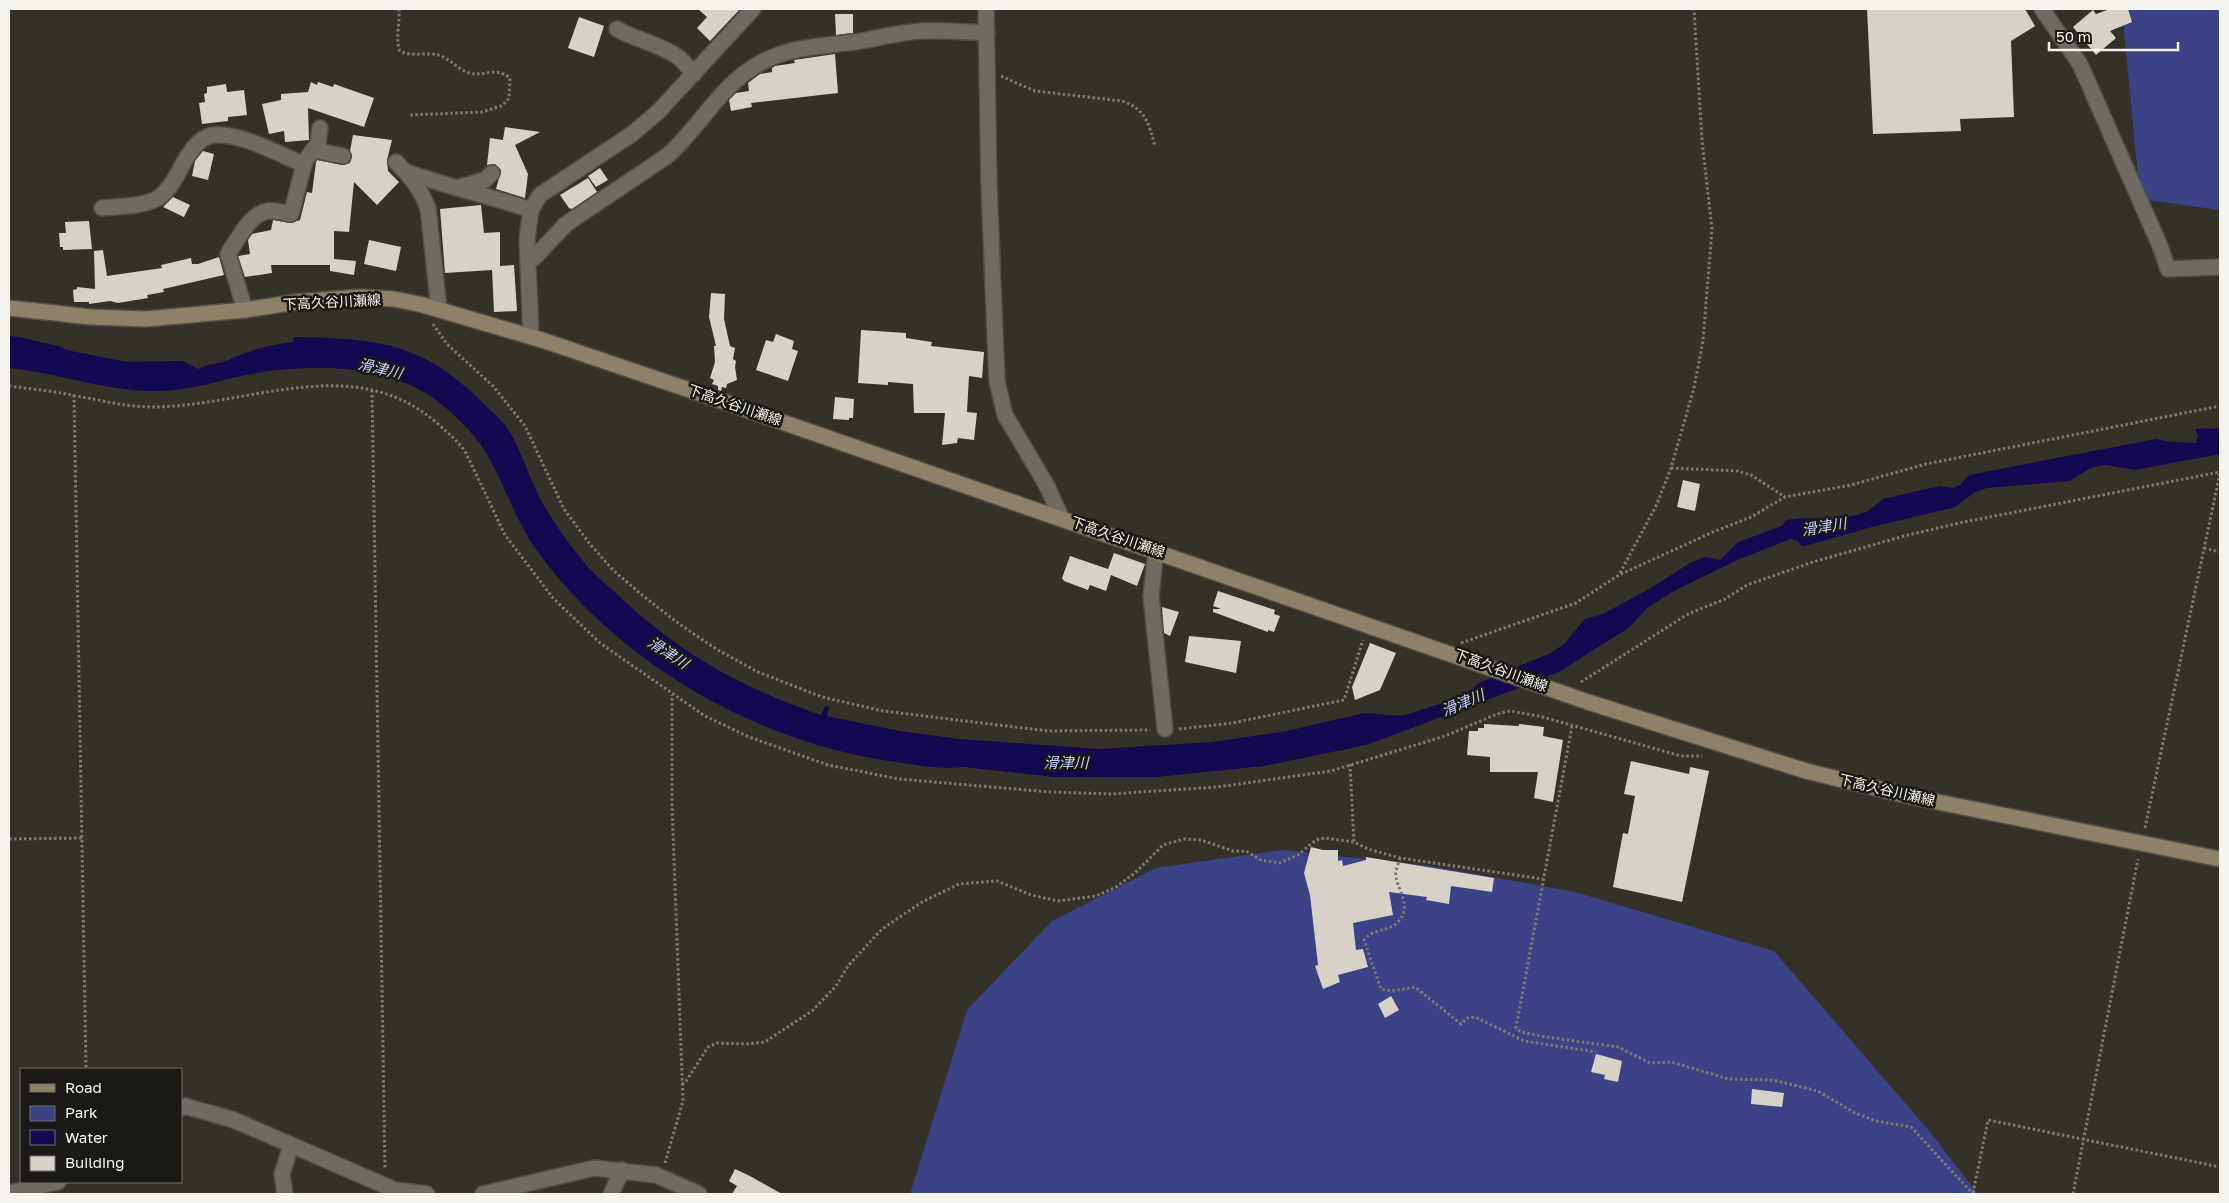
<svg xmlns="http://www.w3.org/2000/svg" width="2229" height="1203" viewBox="0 0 2229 1203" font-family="'Golos Text','Noto Sans JP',sans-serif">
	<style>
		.green { fill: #3b4286 }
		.water { fill: #120951 }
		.building { fill: #d6d2c8 }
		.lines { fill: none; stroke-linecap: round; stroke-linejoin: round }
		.street-casing { stroke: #504e46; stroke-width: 18 }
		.secondary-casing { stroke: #504e46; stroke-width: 18 }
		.path { stroke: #7d7a73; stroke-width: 3; stroke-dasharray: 2.5 2.5; stroke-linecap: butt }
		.street { stroke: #6f6b62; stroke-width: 15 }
		.secondary { stroke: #8d8268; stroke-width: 15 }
		.labels { text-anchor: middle; stroke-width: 5; stroke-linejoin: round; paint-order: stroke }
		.street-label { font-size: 14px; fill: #f6f4ee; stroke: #1a1915 }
		.water-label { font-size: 15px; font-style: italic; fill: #c7d0fb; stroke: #1a1915 }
	</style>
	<rect width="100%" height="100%" fill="#343129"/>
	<!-- green -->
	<g class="green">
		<polygon points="2122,9 2220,9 2220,210 2140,199"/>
		<polygon points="1283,850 1431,866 1575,892 1774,951 1930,1132 1978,1194 910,1194 967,1010 1052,921 1156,868"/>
	</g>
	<!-- water -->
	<path class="water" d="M9,336L19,337L62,347L66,350L127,362L183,361L198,369C207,364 219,364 228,360C250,350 269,345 293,342L294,337C372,339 418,340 478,398C489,409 503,420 511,434C523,455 530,480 542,502C555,525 571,547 588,567C597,577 608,586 618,595C680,654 740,687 821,715L825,706L829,707L827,716L899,731L959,739L1099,749L1212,742L1287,731L1364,713L1402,716L1461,697L1481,682L1551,653L1564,644L1585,619L1603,614L1654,586L1690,563L1705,557L1720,560L1738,542L1782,526L1786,520L1803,518L1831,519L1857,515L1868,511L1883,499L1940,486L1952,488L1960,485L1969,475L2156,439L2171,442L2196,443L2198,436L2195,429C2204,427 2211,430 2220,428V454L2135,470L2105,465L2091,468L2069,481L1987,488L1975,492L1955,507L1872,527L1805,546H1801L1798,541L1791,539L1737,560L1674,591L1647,608L1630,627L1559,672L1498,696L1366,745L1264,766L1156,777H1054L964,767C944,770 923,766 903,763C763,746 621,666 538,552C515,521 504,481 483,448C471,429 442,402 422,391C371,363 302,364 246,375C218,381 188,391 158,391C107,392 59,373 9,368Z"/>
	<!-- building -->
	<g class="building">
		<polygon points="698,9 740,9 710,41 697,28 707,17"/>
		<polygon points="1867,9 2025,9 2035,26 2011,41 2014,117 1960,119 1961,131 1873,134"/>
		<polygon points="2110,9 2128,9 2132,22 2110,31 2116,38 2096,55 2073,27 2093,10 2096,14"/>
		<polygon points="835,14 853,14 853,33 836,35"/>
		<polygon points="579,17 604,26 594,57 568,48"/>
		<polygon points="835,54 838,93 751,103 752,107 731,111 729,100 736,93 749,91 748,83 760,74 772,72 772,68 775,66 795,63 794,60"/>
		<polygon points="311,82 317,85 318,82 333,87 334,84 374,98 364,127 308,108 309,140 285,142 284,131 269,134 262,104 281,100 281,94 308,92"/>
		<polygon points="226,84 227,92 244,90 247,115 228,117 228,121 202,124 199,103 205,102 204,94 207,93 207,87"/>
		<polygon points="505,127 540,132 515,145 528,174 525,198 496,189 501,170 495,164 487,165 490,138 503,140"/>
		<polygon points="353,135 392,140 387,160 388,171 399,182 377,205 354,182 349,232 334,231 334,259 356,261 354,275 330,271 330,265 271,265 272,273 245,277 238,256 250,254 248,240 252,234 271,230 273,220 290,223 300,220 307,192 312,193 316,162 317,160 342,165 350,163 352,157 350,151"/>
		<polygon points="203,151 214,154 208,180 192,176 195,161"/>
		<polygon points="600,168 608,180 596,187 588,176"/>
		<polygon points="588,178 597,192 572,209 569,208 560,195"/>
		<polygon points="173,197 190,205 184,217 163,207"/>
		<polygon points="481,205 484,233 500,232 500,266 514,265 517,311 494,312 492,270 445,273 440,209"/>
		<polygon points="89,221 92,249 63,250 63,247 60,247 59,233 66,233 65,222"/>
		<polygon points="369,240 401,247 396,271 364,264"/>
		<polygon points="103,250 107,276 162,268 161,265 191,258 192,264 198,264 219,257 224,275 163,289 164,292 147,295 148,298 118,303 110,301 89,304 89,302 74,302 73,290 77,289 77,287 95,289 94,251"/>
		<polygon points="711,293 725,294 724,319 730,346 735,348 733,359 736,361 735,367 737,380 727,384 726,388 722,387 721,391 718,390 718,386 712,384 714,380 710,378 715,362 714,346 716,346 709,317"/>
		<polygon points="861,330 906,333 906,338 932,342 931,346 984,352 982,378 969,376 967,412 977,413 974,440 958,438 957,443 942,445 945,413 914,413 913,384 888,382 888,385 858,383"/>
		<polygon points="776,334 794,341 792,349 798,351 788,381 756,370 766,340 773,342"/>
		<polygon points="835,397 854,399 853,418 849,418 849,420 833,419"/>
		<polygon points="1683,480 1700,484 1695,511 1677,507"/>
		<polygon points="1114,553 1145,564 1137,586 1111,575 1106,591 1090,585 1088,590 1064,581 1062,578 1070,556 1108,569"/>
		<polygon points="1218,591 1275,610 1274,614 1280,616 1274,632 1268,630 1268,632 1213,612 1213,609 1221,609 1213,606"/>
		<polygon points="1162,607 1179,612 1170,636 1164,633"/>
		<polygon points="1189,636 1241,641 1236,673 1185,662"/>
		<polygon points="1370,643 1396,653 1380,690 1355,700 1352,687"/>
		<polygon points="1484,724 1519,726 1519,724 1544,727 1543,736 1563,740 1553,802 1534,798 1538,772 1490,772 1490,757 1467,755 1469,731 1478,731 1478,728 1484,728"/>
		<polygon points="1631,761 1689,774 1690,767 1709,771 1682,902 1613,887 1623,833 1628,834 1635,796 1624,794"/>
		<polygon points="1311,847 1323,850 1338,850 1338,861 1342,860 1343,866 1366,860 1366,857 1494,878 1492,892 1451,886 1449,904 1426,900 1427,897 1389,892 1393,915 1353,923 1356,950 1363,949 1368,967 1338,975 1340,982 1323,989 1315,966 1318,965 1310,895 1304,873"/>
		<polygon points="1391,996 1399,1010 1385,1018 1378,1004"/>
		<polygon points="1596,1054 1622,1061 1618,1082 1604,1079 1605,1075 1591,1072"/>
		<polygon points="1752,1089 1784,1093 1782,1107 1751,1104"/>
		<polygon points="735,1169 750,1176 782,1194 732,1194 737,1186 729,1181"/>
	</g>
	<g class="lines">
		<defs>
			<g id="street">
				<polyline points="986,9 989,187 997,381 1005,415 1047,486 1061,517"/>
				<polyline points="2042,9 2080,64 2160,246 2168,269 2220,267"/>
				<path d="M617,29C636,40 660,44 678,57C684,61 689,69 694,74"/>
				<polyline points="313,150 343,156"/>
				<path d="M396,162C411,176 421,190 428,208L439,309"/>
				<path d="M407,172C448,187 490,196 531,210"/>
				<polyline points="457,188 485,180 492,173"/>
				<path d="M102,208C120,206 142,207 158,198C172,189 178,171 187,157C192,149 200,139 209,136C233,129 282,155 304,165"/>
				<path d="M528,261L534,258L566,224L667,156C698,129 717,91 752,68C785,46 817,47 854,42C876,39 899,32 922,31C943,30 965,32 987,33"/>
				<path d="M245,310L228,254C237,241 250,213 268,211C275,210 284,213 291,214L305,161L318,144L320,128"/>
				<polyline points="531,337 527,239 531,210 540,195 632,134 658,112 753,9"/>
				<polyline points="1156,550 1151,596 1165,729"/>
				<polyline points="181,1108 185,1106 234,1120 395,1190 427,1194"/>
				<polyline points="9,1193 58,1182"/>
				<polyline points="285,1194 282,1174 291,1145"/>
				<polyline points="483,1194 594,1168 656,1175 699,1194"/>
				<polyline points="611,1194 622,1170"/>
			</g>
			<polyline id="secondary" points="9,308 91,317 146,319 245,310 296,302 361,297 394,299 423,305 542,340 710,397 1588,702 1806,771 1908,796 2220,859"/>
		</defs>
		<!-- street casing -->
		<use href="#street" class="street-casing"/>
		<!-- secondary casing -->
		<use href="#secondary" class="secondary-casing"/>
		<!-- path -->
		<g class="path">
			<path d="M399,9C400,22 395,41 400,51C410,57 426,52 438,55C450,58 458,70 469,73C484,77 495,66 510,78L509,98L506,102L501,106L482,112L410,115"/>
			<path d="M1001,76L1035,91L1122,101C1145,108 1149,124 1155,146"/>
			<polyline points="433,324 447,344 493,386 525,426 564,509 589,543 613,570 642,595 678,623 716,649 758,672 822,697 883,711 1048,731 1150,730"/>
			<path d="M9,386C31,389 54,391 76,396C101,400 126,407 151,407C248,407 353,350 437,423C448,433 458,441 466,453L505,535L553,598L600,643L705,716L749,737L828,765L899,779L1050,792L1111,794L1217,787L1331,771L1445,736L1497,714L1510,711L1539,716L1681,756H1702"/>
			<polyline points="372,390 385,1168"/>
			<polyline points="74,395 86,1069"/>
			<polyline points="1671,468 1738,471 1751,475 1785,497"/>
			<polyline points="2204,548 2220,552"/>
			<polyline points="1620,573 1656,506 1671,468 1694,388 1703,341 1712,229 1702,140 1694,9"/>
			<polyline points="1461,643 1576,603 1619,575 1713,532 1751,517 1785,497 1851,485 1926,464 2220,406"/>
			<polyline points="1581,682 1688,614 1725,599 1747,585 1813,562 1904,536 1964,522 2220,472"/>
			<polyline points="1572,726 1516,1028 1521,1032 1546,1037 1618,1047 1650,1063 1672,1062 1728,1079 1773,1080 1818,1091 1855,1113 1876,1121 1911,1127 1973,1194"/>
			<polyline points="1179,729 1232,723 1344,700 1363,640"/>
			<polyline points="1350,764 1354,842"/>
			<polyline points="2145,828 2220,473"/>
			<polyline points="9,839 83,838"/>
			<path d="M1400,858C1398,864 1395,872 1396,877C1399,893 1412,906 1398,922C1389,932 1373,928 1364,940L1381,989L1392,991L1415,987L1461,1024L1467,1018L1475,1017L1524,1041L1596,1052"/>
			<polyline points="682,1084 685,1083 708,1047 717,1043 746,1044 765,1042 812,1011 836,986 848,966 882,929 922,902 959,884 997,881 1031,895 1058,901 1096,896 1116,887 1135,873 1163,845 1184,839 1201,840 1233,851 1246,851 1261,860 1280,863 1298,855 1316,840 1325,838 1354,842 1368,849 1400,858 1543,879"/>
			<polyline points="665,1163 683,1101 672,805 672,695"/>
			<polyline points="1973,1193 1988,1120 2220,1167"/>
			<polyline points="2073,1194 2138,859"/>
		</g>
		<!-- street -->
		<use href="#street" class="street"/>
		<!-- secondary -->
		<use href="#secondary" class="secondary"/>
	</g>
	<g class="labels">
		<!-- street labels -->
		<g class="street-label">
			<text transform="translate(332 302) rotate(-3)" y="5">下高久谷川瀬線</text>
			<text transform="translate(735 405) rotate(19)" y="5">下高久谷川瀬線</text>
			<text transform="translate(1118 537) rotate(19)" y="5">下高久谷川瀬線</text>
			<text transform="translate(1501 670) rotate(20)" y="5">下高久谷川瀬線</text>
			<text transform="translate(1887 790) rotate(13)" y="5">下高久谷川瀬線</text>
		</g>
		<!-- water labels -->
		<g class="water-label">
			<text transform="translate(380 369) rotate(13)" y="5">滑津川</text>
			<text transform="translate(1824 527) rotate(-9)" y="5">滑津川</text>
			<text transform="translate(668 653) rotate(33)" y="5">滑津川</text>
			<text transform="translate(1463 703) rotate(-23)" y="5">滑津川</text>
			<text x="1066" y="768">滑津川</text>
		</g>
	</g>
	<!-- border -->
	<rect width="2229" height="1203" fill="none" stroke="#f6f4ee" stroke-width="20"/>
	<!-- legend -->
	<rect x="20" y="1068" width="162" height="115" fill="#1a1915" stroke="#72716c"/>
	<rect x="30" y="1084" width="25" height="8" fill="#8d8268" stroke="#72716c"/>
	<text x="65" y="1093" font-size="15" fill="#f6f4ee">Road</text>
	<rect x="30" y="1106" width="25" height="15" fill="#3b4286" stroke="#72716c"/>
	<text x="65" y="1118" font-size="15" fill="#f6f4ee">Park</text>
	<rect x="30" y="1130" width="25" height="15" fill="#120951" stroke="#72716c"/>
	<text x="65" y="1143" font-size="15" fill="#f6f4ee">Water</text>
	<rect x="30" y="1156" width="25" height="15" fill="#d6d2c8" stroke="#72716c"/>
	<text x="65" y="1168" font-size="15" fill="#f6f4ee">Building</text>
	<!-- scale -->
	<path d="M2049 42v8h129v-8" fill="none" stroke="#f6f4ee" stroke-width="2.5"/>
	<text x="2056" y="42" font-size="15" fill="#f6f4ee" stroke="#1a1915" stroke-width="4" paint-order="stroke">50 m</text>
</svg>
